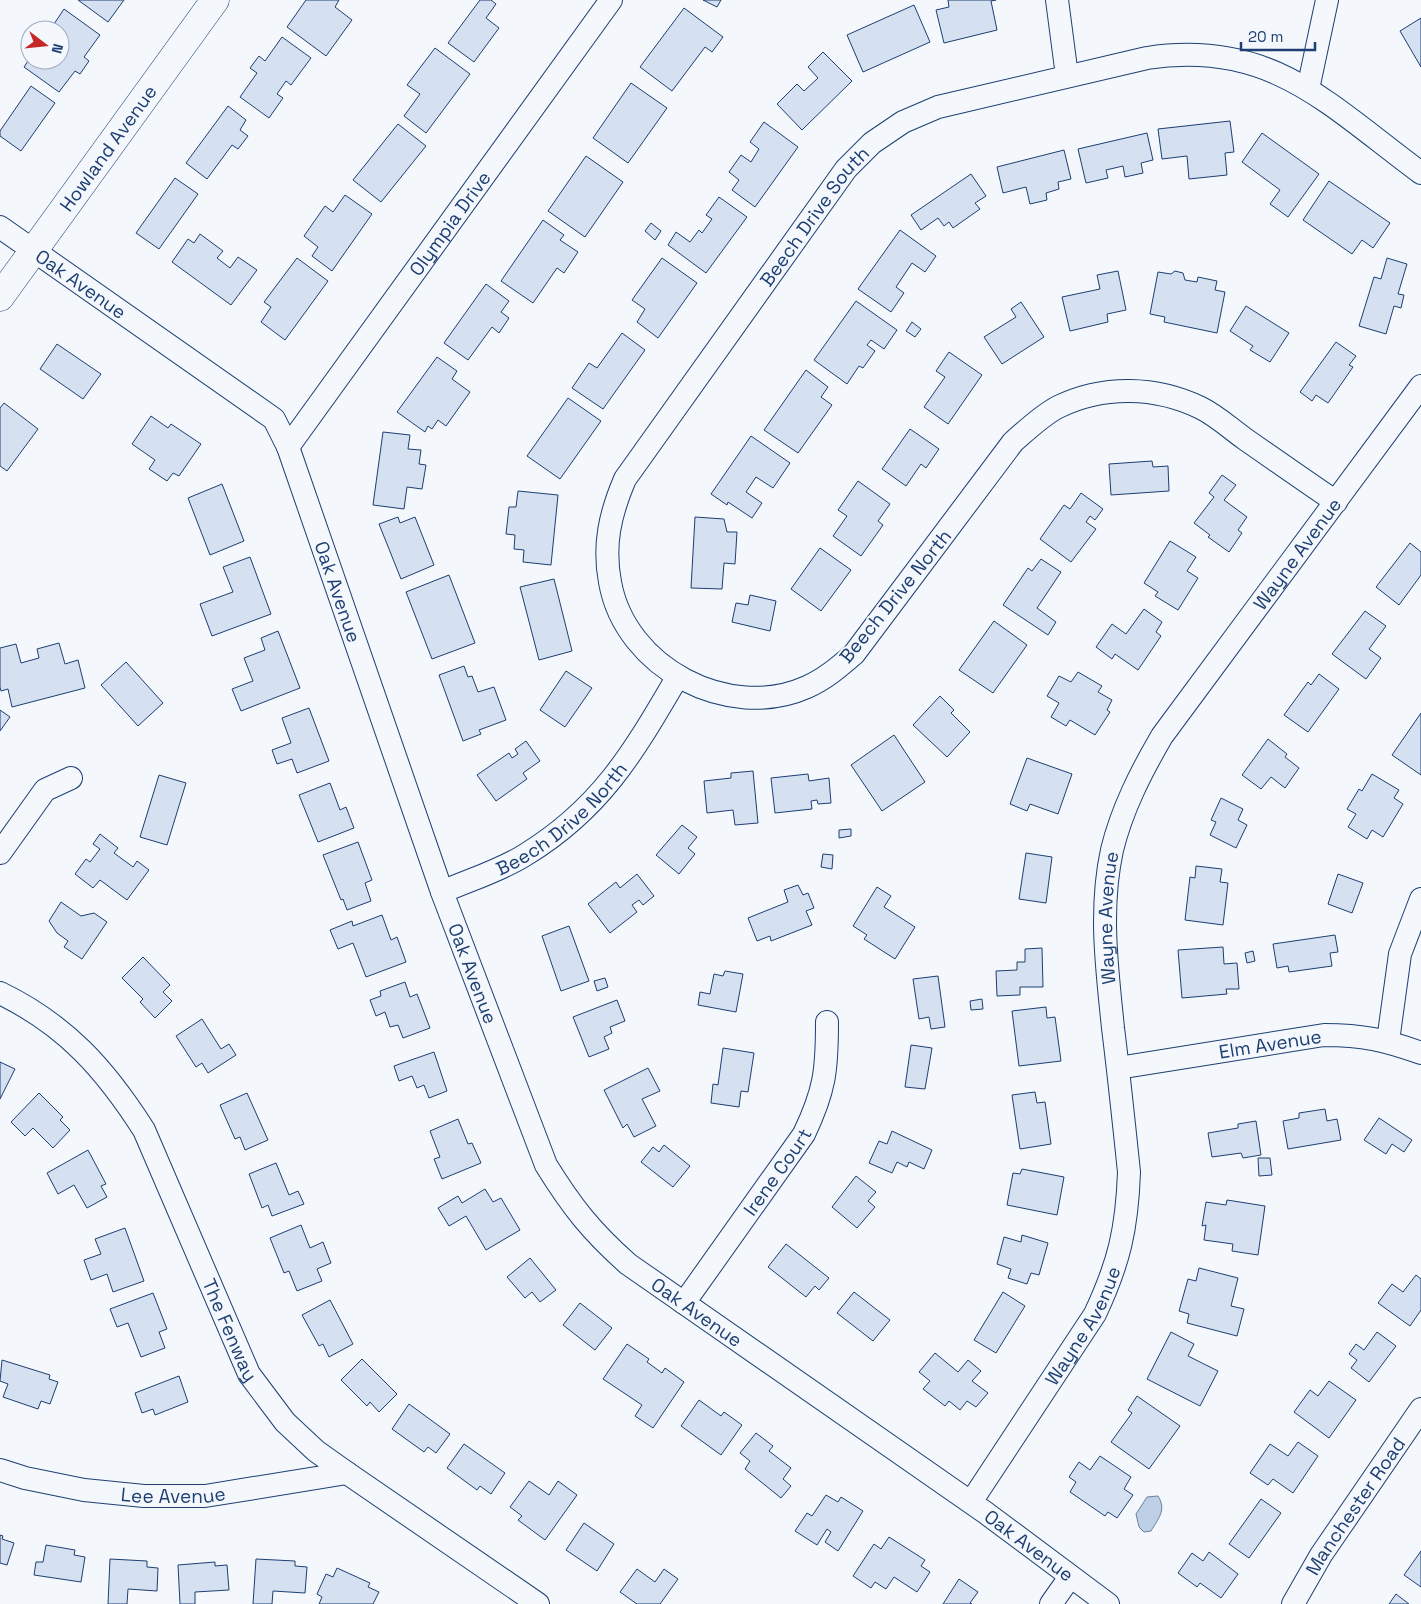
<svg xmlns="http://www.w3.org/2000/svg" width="1421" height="1604" viewBox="0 0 1421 1604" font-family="'Space Grotesk',sans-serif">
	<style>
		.water { fill: #bed0e5; stroke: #687fa3 }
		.building { fill: #d5e0f0; stroke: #1d3f73 }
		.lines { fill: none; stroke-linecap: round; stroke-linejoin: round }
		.street-casing { stroke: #1d3f73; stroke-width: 24 }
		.secondary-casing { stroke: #1d3f73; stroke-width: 29 }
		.street { stroke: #f4f7fb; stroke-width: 22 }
		.secondary { stroke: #f4f7fb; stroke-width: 28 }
		.labels { text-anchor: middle; stroke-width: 4; stroke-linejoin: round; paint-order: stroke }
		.street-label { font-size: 19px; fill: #1d3f73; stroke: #f4f7fb }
	</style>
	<rect width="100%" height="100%" fill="#f4f7fb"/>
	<!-- water -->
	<path class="water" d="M1158,1496C1167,1510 1158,1519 1151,1531L1144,1532L1139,1527L1136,1514L1147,1497Z"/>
	<!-- building -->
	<g class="building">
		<polygon points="78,0 124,0 108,22"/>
		<polygon points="306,0 339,0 335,7 352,20 326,56 287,27"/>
		<polygon points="480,0 491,0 496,4 486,18 499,28 474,62 448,43"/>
		<polygon points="703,0 721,0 717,7"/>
		<polygon points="948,0 996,0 991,1 997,30 944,43 936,10 949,7"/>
		<polygon points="914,5 930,42 863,72 847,35"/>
		<polygon points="684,8 723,37 712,52 705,47 672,91 640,67"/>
		<polygon points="64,9 100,35 84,57 89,61 80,74 75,71 59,92 24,67 30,58 30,60 60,60 60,30 50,30"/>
		<polygon points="1421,18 1421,67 1400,31"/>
		<polygon points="282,37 311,58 291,85 286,81 277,94 283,98 269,118 240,97 257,73 250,68 259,56 265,61"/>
		<polygon points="435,48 470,74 426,133 404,116 420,94 407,85"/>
		<polygon points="823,52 852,81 802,130 777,104 797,84 804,91 818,78 808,67"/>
		<polygon points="631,83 667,108 628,163 593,138"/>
		<polygon points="31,86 55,103 21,151 0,136 0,131"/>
		<polygon points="228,106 246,120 240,130 248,136 238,149 232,145 207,179 186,163"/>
		<polygon points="1230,121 1234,152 1225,153 1227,175 1189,179 1187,156 1162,159 1158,129"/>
		<polygon points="764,122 798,147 755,207 732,190 739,180 729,172 741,155 751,162 759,149 750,142"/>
		<polygon points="398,124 426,146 381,202 353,180"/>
		<polygon points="1147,133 1153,160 1141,163 1143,173 1125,177 1123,166 1106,170 1108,178 1086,183 1078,149"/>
		<polygon points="1262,133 1319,174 1288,217 1270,204 1280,190 1242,162"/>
		<polygon points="1064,150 1071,179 1058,182 1059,189 1046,193 1047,200 1030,204 1026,187 1003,193 997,167"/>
		<polygon points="586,156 623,182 585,237 548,211"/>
		<polygon points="971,174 986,196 975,203 980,209 953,228 949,222 944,226 938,218 921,230 911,215"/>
		<polygon points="175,178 198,194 159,249 136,233"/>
		<polygon points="1329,181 1390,223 1373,248 1362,240 1352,254 1303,220"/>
		<polygon points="345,195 372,214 332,271 312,256 318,247 304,236 325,206 333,212"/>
		<polygon points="719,197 747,217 706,273 668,245 676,232 690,242 699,230 702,233 712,219 706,215"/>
		<polygon points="543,220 564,235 560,240 578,252 564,273 557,268 533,303 501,281"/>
		<polygon points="651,223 661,231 655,240 645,231"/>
		<polygon points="900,230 936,256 925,272 912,263 896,287 904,293 891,312 858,289"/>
		<polygon points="200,234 223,251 217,258 230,268 238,257 257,270 231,305 172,262 188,239 194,243"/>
		<polygon points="297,258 328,281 285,340 261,322 271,307 264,302"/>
		<polygon points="662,258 697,283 658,338 637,322 645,309 632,300"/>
		<polygon points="1387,258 1407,264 1398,294 1404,295 1401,308 1394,306 1386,334 1359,326 1374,277 1381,279"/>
		<polygon points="1118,271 1126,310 1107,314 1108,322 1070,331 1062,297 1100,289 1097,275"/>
		<polygon points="1175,271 1183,273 1185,280 1197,282 1198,277 1217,281 1215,290 1225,292 1217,333 1164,322 1165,317 1150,314 1158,272 1171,274"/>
		<polygon points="486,284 509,301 501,312 509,318 499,333 492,327 468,360 444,343"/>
		<polygon points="856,301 897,330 884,349 871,340 867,345 875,351 863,368 859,366 847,384 814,360"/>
		<polygon points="1021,302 1044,337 1002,364 984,337 1016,317 1011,309"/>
		<polygon points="1246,306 1289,333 1270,362 1250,350 1253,346 1230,331"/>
		<polygon points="912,322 921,329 915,337 906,331"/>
		<polygon points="622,333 645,350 603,409 572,388 589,363 597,368"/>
		<polygon points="1336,342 1356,356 1349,365 1353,367 1328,403 1316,395 1312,401 1300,392"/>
		<polygon points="57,344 101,374 83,399 40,369"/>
		<polygon points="949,352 982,375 948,424 924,407 945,377 936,371"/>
		<polygon points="437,357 457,371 452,379 470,392 446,426 438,420 432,429 428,426 425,432 397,412"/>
		<polygon points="806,370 828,387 821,397 832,405 798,453 764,430"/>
		<polygon points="568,398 601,421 560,479 527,456"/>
		<polygon points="4,403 38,429 7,471 0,466 0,408"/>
		<polygon points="151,416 168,428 171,424 201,444 179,476 173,473 167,481 149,469 155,460 132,444"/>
		<polygon points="910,429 939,449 926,468 921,464 906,486 882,469"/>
		<polygon points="383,432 410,435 408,449 421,450 419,464 426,465 422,489 407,487 404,509 373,505"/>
		<polygon points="751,436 790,463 773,488 756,477 746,492 762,503 752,518 728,502 727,505 711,494"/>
		<polygon points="1152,461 1153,467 1168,466 1169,491 1111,495 1109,464"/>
		<polygon points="1222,475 1236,485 1224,500 1247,517 1238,530 1242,533 1229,552 1208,537 1210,535 1194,523 1214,497 1209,493"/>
		<polygon points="858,481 890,504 878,521 883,525 861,556 833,536 847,516 838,510"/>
		<polygon points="222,484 244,541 210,555 188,498"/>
		<polygon points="518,491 558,495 551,565 523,562 524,550 514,549 515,535 506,534 509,507 516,507"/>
		<polygon points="1081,493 1103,509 1095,520 1090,516 1086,522 1096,529 1071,562 1040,539 1064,505 1070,509"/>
		<polygon points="398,517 400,523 415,517 434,565 401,579 379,524"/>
		<polygon points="695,517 724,519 727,532 737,532 735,564 724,563 722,589 691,588"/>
		<polygon points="1170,541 1196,557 1187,571 1198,578 1178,610 1155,596 1158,592 1144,583"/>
		<polygon points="1410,543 1421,552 1421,575 1399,605 1376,587"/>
		<polygon points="820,548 851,570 821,611 791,589"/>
		<polygon points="250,557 271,614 212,636 200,604 233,592 223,567"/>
		<polygon points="1041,559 1061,572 1037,608 1056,622 1048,635 1003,605 1028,568 1032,571"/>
		<polygon points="449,575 475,643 432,659 406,592"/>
		<polygon points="554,579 572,651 539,660 520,587"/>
		<polygon points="750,595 776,601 770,631 732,622 736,603 748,605"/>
		<polygon points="1144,609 1162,622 1156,632 1161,636 1138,670 1115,654 1112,659 1096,647 1112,624 1126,634"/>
		<polygon points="1365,611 1386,626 1369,649 1381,658 1366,679 1332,654"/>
		<polygon points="994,621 1027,645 993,693 959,670"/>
		<polygon points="278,631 300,688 241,711 232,689 253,681 244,658 265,650 261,638"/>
		<polygon points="59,643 65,664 78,660 85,688 12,707 8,689 1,691 0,687 0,648 16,644 21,663 39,658 37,649"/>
		<polygon points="126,662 163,703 138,726 101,685"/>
		<polygon points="464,666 468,677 472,676 478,692 494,687 506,720 479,730 481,734 463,741 439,675"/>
		<polygon points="566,671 592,688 565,727 540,710"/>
		<polygon points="1078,672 1102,686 1098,692 1112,700 1107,710 1110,712 1095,735 1070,720 1066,726 1051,717 1059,703 1047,696 1059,676 1071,682"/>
		<polygon points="1319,674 1339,689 1308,732 1284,715 1308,682 1311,685"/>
		<polygon points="940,696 954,710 951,713 970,732 947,757 913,725"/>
		<polygon points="309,708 329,761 297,773 292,759 277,764 272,750 291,743 282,718"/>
		<polygon points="0,710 10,717 0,731"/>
		<polygon points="1421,713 1421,775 1392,755"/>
		<polygon points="894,735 925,782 882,811 851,765"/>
		<polygon points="1268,739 1287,754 1285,757 1299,768 1285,788 1271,777 1261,789 1242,775"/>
		<polygon points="526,741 540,761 523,773 527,779 496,801 477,775 509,753 512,758 518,754 515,749"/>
		<polygon points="1027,758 1072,774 1058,814 1030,804 1027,811 1010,804"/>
		<polygon points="753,771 758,823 735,825 733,810 707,813 704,781 731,778 731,773"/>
		<polygon points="808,774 809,781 829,778 831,803 818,804 817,800 811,801 812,809 775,813 771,778"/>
		<polygon points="1372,774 1399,790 1394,798 1403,804 1383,837 1372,830 1367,839 1348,827 1356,814 1347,809 1359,789 1362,791"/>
		<polygon points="159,775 186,783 167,845 140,837"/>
		<polygon points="330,783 340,810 346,807 354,828 318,842 299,795"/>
		<polygon points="1221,798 1243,809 1238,820 1247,825 1236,848 1210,835 1216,822 1211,820"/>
		<polygon points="682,825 697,837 688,848 695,854 679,874 656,855"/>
		<polygon points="851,829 851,836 839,838 839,830"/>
		<polygon points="100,834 118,848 114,853 133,867 137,861 149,870 127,900 100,880 93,888 75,874 86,859 90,862 100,849 93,844"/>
		<polygon points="358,842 372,880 365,883 371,901 347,910 343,899 341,900 323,855"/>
		<polygon points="1026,853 1052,857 1046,903 1019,899"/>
		<polygon points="823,854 833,855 832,869 821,867"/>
		<polygon points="1196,866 1222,869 1220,882 1228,883 1223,925 1185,920 1190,877 1195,878"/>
		<polygon points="637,874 654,896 643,905 639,900 632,905 637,912 610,933 588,904 616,882 620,888"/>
		<polygon points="1338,874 1363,883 1352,913 1328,904"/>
		<polygon points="798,885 803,895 808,893 814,908 806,911 812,925 771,941 770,936 757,941 748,918 788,902 784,890"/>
		<polygon points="877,887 891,896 884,907 915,927 895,959 864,939 867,935 853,926"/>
		<polygon points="61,902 81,916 94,913 107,922 82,959 64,947 68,941 57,933 49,921"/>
		<polygon points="382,915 391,940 397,937 406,962 366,977 353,943 338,949 330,930 352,921 353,926"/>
		<polygon points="569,926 589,981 561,991 542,936"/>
		<polygon points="1335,935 1338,952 1330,953 1332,966 1289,972 1288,966 1277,968 1273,944"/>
		<polygon points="1223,947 1224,964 1237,963 1239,989 1226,989 1227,994 1182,998 1178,950"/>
		<polygon points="1042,948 1043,987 1020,987 1020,995 997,996 996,971 1017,970 1017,962 1025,962 1025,949"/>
		<polygon points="1253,951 1255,961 1247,963 1245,953"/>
		<polygon points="143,957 170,985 163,992 172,1001 155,1018 140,1002 143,999 122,978"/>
		<polygon points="725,971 743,974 736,1012 698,1005 700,992 710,994 714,974 723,976"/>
		<polygon points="938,976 945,1027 931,1029 929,1017 919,1019 913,979"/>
		<polygon points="605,978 608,987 597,991 594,981"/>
		<polygon points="405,982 410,997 417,994 430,1028 403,1038 398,1025 390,1027 385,1012 376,1016 370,1000 381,996 380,991"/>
		<polygon points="982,999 983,1009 971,1010 970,1001"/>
		<polygon points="617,1000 625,1021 610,1027 612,1033 604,1037 609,1049 589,1057 573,1017"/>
		<polygon points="1046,1007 1047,1018 1055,1017 1061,1061 1019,1066 1012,1011"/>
		<polygon points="202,1019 221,1049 229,1044 236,1055 208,1073 202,1063 196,1067 176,1036"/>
		<polygon points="911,1045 932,1048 925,1089 905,1087"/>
		<polygon points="723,1048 754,1053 748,1092 741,1091 739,1107 711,1103 713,1084 718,1085"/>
		<polygon points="434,1052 447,1091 429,1098 424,1085 417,1088 412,1076 399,1081 394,1066"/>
		<polygon points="0,1062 15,1069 0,1099"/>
		<polygon points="648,1068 660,1091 642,1099 656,1126 634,1137 627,1124 623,1128 604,1090"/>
		<polygon points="1035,1092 1037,1103 1045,1102 1051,1144 1020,1149 1012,1095"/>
		<polygon points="39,1093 63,1117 60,1120 70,1130 53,1148 33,1128 25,1136 11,1122"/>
		<polygon points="247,1093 268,1140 245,1150 240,1137 235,1139 220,1105"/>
		<polygon points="1325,1109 1327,1121 1337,1119 1341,1140 1288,1149 1283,1121 1299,1118 1299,1113"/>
		<polygon points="1379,1118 1412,1140 1404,1152 1392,1144 1386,1154 1364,1140"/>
		<polygon points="458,1119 468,1144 472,1143 481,1163 442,1179 434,1159 440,1157 430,1131"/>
		<polygon points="1256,1121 1261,1155 1243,1158 1241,1153 1212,1157 1208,1133 1238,1128 1238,1124"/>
		<polygon points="892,1131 932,1150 924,1169 909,1162 907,1167 897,1162 892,1173 869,1163 879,1141 887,1144"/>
		<polygon points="664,1145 690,1166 673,1187 641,1162 653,1147 659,1152"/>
		<polygon points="88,1150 106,1184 101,1186 107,1197 87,1208 74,1185 58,1194 47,1173"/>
		<polygon points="1258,1158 1270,1158 1272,1175 1259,1176"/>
		<polygon points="276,1163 289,1195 298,1191 304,1204 272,1216 268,1205 262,1208 249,1174"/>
		<polygon points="1022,1169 1064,1177 1057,1215 1007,1205 1013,1173 1020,1174"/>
		<polygon points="856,1176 876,1192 868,1201 875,1207 857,1228 832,1207"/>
		<polygon points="485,1189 493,1202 501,1198 520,1230 486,1250 466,1216 449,1226 438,1208 458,1196 462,1203"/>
		<polygon points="1227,1200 1265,1206 1258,1255 1232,1251 1233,1244 1204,1240 1206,1225 1202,1226 1206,1202 1226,1205"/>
		<polygon points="301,1225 310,1248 323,1242 331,1263 317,1269 322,1281 297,1291 289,1271 284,1273 270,1238"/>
		<polygon points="125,1228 144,1281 113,1292 107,1274 91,1280 84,1260 101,1254 95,1239"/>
		<polygon points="1022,1235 1048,1243 1039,1275 1031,1273 1027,1284 1008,1278 1011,1269 997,1264 1004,1237 1021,1242"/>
		<polygon points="786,1244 829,1278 819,1290 815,1286 806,1297 768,1267"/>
		<polygon points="530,1258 556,1290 540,1302 532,1292 525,1298 507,1277"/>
		<polygon points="1199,1268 1238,1278 1231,1306 1244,1309 1237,1336 1187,1323 1189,1314 1179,1311 1188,1279 1196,1281"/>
		<polygon points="1416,1275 1421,1279 1421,1310 1410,1326 1378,1303 1392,1284 1403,1292"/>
		<polygon points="854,1292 890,1320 873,1341 837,1313"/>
		<polygon points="1003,1292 1025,1306 996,1353 974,1340"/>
		<polygon points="153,1293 167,1329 159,1332 165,1348 141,1357 128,1323 117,1327 110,1309"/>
		<polygon points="330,1300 353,1344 329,1357 323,1344 319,1346 302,1315"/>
		<polygon points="580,1303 612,1328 595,1350 563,1325"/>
		<polygon points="1171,1332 1194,1344 1188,1356 1218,1371 1200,1406 1147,1379"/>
		<polygon points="1377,1332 1396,1346 1369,1382 1351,1368 1357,1360 1349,1354 1356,1344 1364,1350"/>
		<polygon points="627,1344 649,1359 647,1362 662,1373 665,1368 684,1382 653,1428 635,1416 642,1405 603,1379"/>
		<polygon points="935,1353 958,1372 968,1360 981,1371 972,1381 988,1393 976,1407 967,1401 960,1410 949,1401 945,1406 923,1389 930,1381 919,1372"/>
		<polygon points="362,1359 397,1394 379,1412 370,1402 367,1406 341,1380"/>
		<polygon points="2,1360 50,1375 49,1379 58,1382 50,1404 41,1401 38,1409 3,1397 8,1384 0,1381"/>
		<polygon points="179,1376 188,1402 155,1415 153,1409 142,1413 135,1393"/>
		<polygon points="1329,1381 1356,1400 1329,1438 1294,1412 1310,1390 1318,1396"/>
		<polygon points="1137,1396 1180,1426 1149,1469 1111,1442 1132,1413 1128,1410"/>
		<polygon points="699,1400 721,1416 724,1412 742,1425 721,1455 681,1426"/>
		<polygon points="409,1404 450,1434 436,1453 428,1447 424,1452 392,1429"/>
		<polygon points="756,1433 773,1446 769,1451 791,1468 783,1479 791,1486 781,1498 745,1469 750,1461 740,1453"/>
		<polygon points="1298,1442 1318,1456 1293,1493 1273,1479 1268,1485 1250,1473 1270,1444 1288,1456"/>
		<polygon points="464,1444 505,1473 491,1494 480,1486 477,1490 447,1468"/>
		<polygon points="1100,1456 1131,1477 1124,1489 1133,1495 1117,1518 1108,1512 1105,1516 1070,1492 1076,1482 1069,1477 1079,1462 1090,1470"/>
		<polygon points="529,1481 549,1495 558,1481 577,1495 545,1540 518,1520 522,1516 510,1507"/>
		<polygon points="826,1495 838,1502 841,1497 863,1511 838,1551 825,1542 831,1532 827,1529 817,1545 795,1531 807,1513 812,1516"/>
		<polygon points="1261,1499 1281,1513 1249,1558 1229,1544"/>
		<polygon points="584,1523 614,1544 597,1571 566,1550"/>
		<polygon points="0,1535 3,1536 2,1539 14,1543 7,1565 0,1563"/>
		<polygon points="889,1537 925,1560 921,1566 930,1572 917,1592 894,1577 886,1589 875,1582 871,1588 853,1576 874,1544 881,1549"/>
		<polygon points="46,1545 75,1550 74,1555 85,1557 81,1582 34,1575 36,1562 43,1562"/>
		<polygon points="1421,1551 1421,1587 1404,1575"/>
		<polygon points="1209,1552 1238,1574 1221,1598 1200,1583 1197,1587 1178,1573 1192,1553 1203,1561"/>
		<polygon points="110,1559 147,1561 147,1567 158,1568 157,1591 128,1589 127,1604 108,1604"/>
		<polygon points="256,1559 295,1561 295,1566 307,1567 305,1593 273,1591 272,1604 253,1604"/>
		<polygon points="215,1562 215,1566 227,1565 229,1590 195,1592 195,1604 180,1604 178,1565"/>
		<polygon points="337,1568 370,1583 368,1587 379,1592 373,1604 319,1604 322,1597 317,1594 326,1574 333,1577"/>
		<polygon points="637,1569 655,1582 664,1569 678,1579 660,1604 637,1604 620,1592"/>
		<polygon points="959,1579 978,1592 970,1603 972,1604 943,1604"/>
		<polygon points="1396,1594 1409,1604 1389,1604"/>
	</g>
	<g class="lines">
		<defs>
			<g id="street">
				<polyline points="1057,0 1067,76"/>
				<polyline points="1308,89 1327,0"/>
				<path id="s1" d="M0,227L274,419L288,447L442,892L546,1165C572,1207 591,1231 628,1264L986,1513L1108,1604"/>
				<path id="s2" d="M288,447L611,0"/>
				<path id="s3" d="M1336,502C1305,481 1275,460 1245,439C1231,429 1217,416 1201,408C1156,386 1103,385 1058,407C1041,416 1027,430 1013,442L854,654C839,667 825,679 807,687C729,722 625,668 610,582C603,545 610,514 625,479L846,169L872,143L903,122L938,107L1147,58C1271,39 1329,105 1421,173"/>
				<polyline points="0,853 45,790 71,778"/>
				<path id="s4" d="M442,892C469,880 500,871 525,855C602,808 634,751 678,676"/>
				<path id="s5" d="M0,993C66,1025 105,1069 144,1130L249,1374L285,1422L316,1451L347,1473L538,1604"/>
				<polyline points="1388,1041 1400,954 1421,899"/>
				<path id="s6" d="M1118,1068L1324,1035C1363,1035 1385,1040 1421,1053"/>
				<path id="s7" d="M684,1303L804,1134C825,1090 827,1070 827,1022"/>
				<path id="s8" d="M0,1470L25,1478L84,1490L144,1496H205L347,1473"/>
				<path id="s9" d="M971,1502L1095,1314C1119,1263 1127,1229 1129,1172C1124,1124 1119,1076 1113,1028C1107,968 1099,910 1112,850C1122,809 1141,772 1162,736L1421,386"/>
				<polyline points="1051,1604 1070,1577"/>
				<path id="s10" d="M1293,1604L1321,1555L1421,1409"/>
			</g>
			<g id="secondary">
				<path id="s11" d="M0,297L215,0"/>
			</g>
		</defs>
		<!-- street casing -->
		<use href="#street" class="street-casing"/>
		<!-- secondary casing -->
		<use href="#secondary" class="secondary-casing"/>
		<!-- street -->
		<use href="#street" class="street"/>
		<!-- secondary -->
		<use href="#secondary" class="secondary"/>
	</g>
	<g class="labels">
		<!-- street labels -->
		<g class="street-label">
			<text dy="7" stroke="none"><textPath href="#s11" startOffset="184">Howland Avenue</textPath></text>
			<text dy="7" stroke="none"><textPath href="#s3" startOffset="1376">Beech Drive South</textPath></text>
			<text dy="7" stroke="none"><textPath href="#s2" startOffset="276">Olympia Drive</textPath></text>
			<text dy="7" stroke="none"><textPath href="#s1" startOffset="99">Oak Avenue</textPath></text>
			<text dy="7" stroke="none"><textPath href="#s9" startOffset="1048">Wayne Avenue</textPath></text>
			<text dy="7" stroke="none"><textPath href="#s1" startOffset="519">Oak Avenue</textPath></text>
			<text transform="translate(895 596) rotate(-51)" y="7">Beech Drive North</text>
			<text dy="7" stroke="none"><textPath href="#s4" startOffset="142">Beech Drive North</textPath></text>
			<text dy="7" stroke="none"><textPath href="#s9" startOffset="628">Wayne Avenue</textPath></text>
			<text dy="7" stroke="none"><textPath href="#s1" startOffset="924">Oak Avenue</textPath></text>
			<text dy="7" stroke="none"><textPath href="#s6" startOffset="154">Elm Avenue</textPath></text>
			<text dy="7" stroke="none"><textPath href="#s7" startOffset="161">Irene Court</textPath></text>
			<text dy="7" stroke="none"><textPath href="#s1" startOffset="1342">Oak Avenue</textPath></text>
			<text dy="7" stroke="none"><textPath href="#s9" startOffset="209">Wayne Avenue</textPath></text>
			<text dy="7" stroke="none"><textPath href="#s5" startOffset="419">The Fenway</textPath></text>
			<text dy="7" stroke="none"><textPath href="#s8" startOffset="176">Lee Avenue</textPath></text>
			<text dy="7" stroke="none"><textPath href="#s10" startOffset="116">Manchester Road</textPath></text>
			<text dy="7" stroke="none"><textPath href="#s1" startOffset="1748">Oak Avenue</textPath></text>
		</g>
	</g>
	<!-- north arrow -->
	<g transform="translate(45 45) rotate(106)"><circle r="24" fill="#f4f7fb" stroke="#9eadc5"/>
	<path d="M0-4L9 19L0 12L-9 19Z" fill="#c62828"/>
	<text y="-8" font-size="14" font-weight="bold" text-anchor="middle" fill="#1d3f73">N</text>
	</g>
	<!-- scale -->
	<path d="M1241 42v8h74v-8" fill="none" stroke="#1d3f73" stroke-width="2.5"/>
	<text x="1248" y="42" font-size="15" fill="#1d3f73" stroke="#f4f7fb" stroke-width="4" paint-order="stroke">20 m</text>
</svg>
